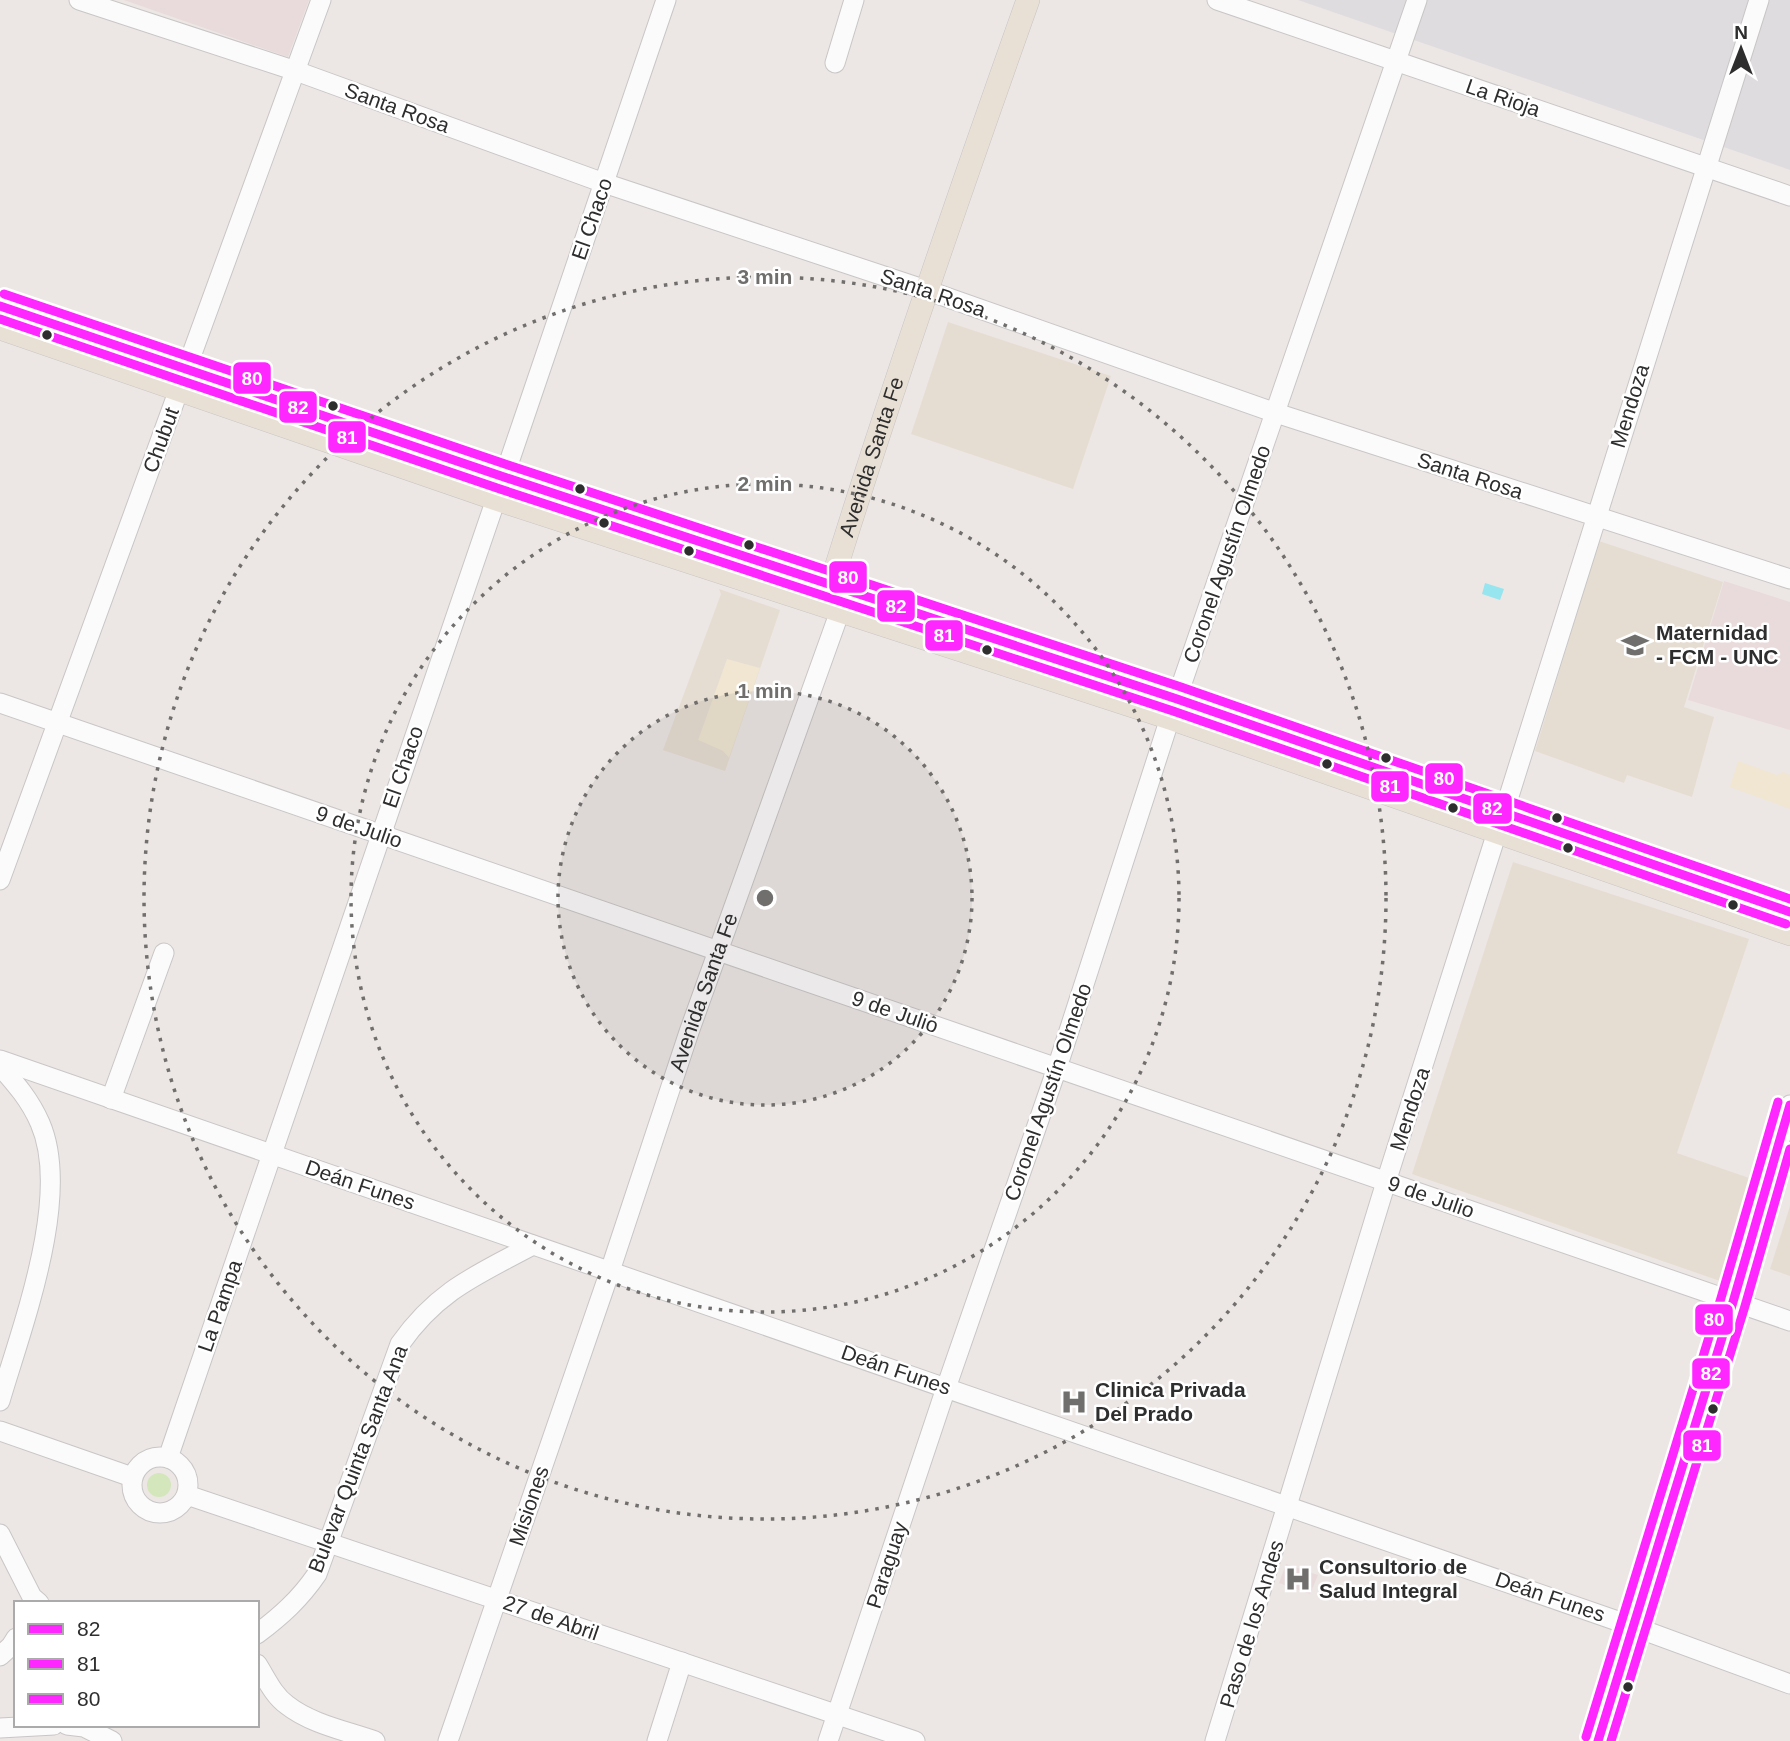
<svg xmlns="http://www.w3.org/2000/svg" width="1790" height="1741" viewBox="0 0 1790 1741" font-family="Helvetica,sans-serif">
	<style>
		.industrial { fill: #dfdcdf }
		.education { fill: #e6ddd2 }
		.medical { fill: #e9dbdc }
		.green { fill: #d4e6bc }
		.sand { fill: #f0e6d2 }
		.water { fill: #97e5ee }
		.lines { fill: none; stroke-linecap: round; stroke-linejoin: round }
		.minor-casing { stroke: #c8c6c6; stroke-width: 21 }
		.major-casing { stroke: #c6c4c4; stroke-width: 24 }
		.minor { stroke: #fcfbfb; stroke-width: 19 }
		.major { stroke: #e9e0d5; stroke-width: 23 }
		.bus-1-casing { stroke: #fff; stroke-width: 14 }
		.bus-2-casing { stroke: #fff; stroke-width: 14 }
		.bus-3-casing { stroke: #fff; stroke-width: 14 }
		.bus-1 { stroke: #fe27ff; stroke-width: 9 }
		.bus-2 { stroke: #fe27ff; stroke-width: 9 }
		.bus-3 { stroke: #fe27ff; stroke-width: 9 }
		.ring { fill: none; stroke: #706f6e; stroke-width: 3.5; stroke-dasharray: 3.5 7 }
		.bus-dot { fill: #2e2e2e; stroke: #fff; stroke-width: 2.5 }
		.labels { text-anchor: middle; stroke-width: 5; stroke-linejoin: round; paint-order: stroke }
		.street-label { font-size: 21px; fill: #2e2e2e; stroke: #fff }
		.poi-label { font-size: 21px; font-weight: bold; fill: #2e2e2e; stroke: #fff; text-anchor: start }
		.centre { fill: #706f6e; stroke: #fff; stroke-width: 3.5 }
		.ring-label { font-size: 21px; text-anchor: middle; font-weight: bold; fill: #706f6e; stroke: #fff; stroke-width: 5; stroke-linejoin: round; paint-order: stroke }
		.line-badge { stroke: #fff; stroke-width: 2.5 }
		.badge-label { font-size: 19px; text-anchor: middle; font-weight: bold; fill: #fff }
	</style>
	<rect width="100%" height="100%" fill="#ece7e4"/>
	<!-- industrial -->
	<polygon class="industrial" points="1298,0 1790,0 1790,170"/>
	<!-- education -->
	<g class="education">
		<polygon points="948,322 1111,376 1073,489 911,434"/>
		<polygon points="1599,541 1723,582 1684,707 1714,717 1692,797 1627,775 1624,783 1535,751"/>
		<polygon points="719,589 780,610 725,771 663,750 721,594"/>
		<polygon points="1513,862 1749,939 1677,1153 1755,1180 1723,1282 1412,1174"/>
		<polygon points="1790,1206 1790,1276 1770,1269"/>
	</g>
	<!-- medical -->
	<g class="medical">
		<polygon points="124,0 309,0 288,57"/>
		<polygon points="1724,581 1790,602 1790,730 1688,700"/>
		<polygon points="1286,1564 1318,1575 1310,1594 1279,1583"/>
	</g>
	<!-- green -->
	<circle class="green" cx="159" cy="1485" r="12"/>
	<!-- sand -->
	<g class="sand">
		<polygon points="727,659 760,668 729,758 723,751 698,740"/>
		<polygon points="1738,761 1777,775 1783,772 1790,775 1790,809 1730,787"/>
	</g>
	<!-- water -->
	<polygon class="water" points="1485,583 1504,589 1500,600 1482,594"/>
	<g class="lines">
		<defs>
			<g id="minor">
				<polyline points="79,0 296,71 604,183 926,290 1276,413 1790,579"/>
				<polyline points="1217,0 1790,196"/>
				<polyline points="835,63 854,0"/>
				<polyline points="504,477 666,0"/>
				<polyline points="0,703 1790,1321"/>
				<polyline points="1504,812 1759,0"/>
				<polyline points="0,880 321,0"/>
				<polyline points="0,1060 1632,1626 1790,1684"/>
				<path d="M0,1066C16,1084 30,1100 40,1123C72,1196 22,1326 0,1401"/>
				<polyline points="111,1099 164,953"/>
				<polyline points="0,1431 132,1477"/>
				<circle cx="160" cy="1485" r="28"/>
				<polyline points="168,1458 496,499"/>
				<polyline points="187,1495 915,1741"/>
				<polyline points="0,1534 32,1597 39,1603"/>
				<path d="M257,1634C281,1616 300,1599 317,1574L400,1344C438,1290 477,1275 533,1245"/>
				<polyline points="0,1656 11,1646 16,1638"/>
				<path d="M257,1664C266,1678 273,1695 287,1705C311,1724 347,1731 375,1741"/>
				<polyline points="67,1725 84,1727 112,1741"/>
				<polyline points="0,1728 54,1725"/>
				<path id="s1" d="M448,1741L610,1271L689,1032L840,611"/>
				<polyline points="657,1741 682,1662"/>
				<polyline points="828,1741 946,1388 1057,1068 1170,718 1417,0"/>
				<polyline points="1215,1741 1386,1182 1497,832"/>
				<polyline points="1598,1741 1733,1302 1790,1105"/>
			</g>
			<g id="major">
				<polyline points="0,306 504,477 1177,699 1790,912"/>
				<polyline points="0,328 496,499 1170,718 1790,934"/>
				<path id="s2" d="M835,597L831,584C892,387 959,194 1028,0"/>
			</g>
		</defs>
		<!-- minor casing -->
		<use href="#minor" class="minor-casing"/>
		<!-- major casing -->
		<use href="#major" class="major-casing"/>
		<!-- minor -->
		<use href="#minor" class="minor"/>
		<!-- major -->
		<use href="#major" class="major"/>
		<defs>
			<g id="bus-1">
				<polyline points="0,306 504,477 1177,699 1790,912"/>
				<polyline points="1598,1741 1733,1302 1790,1105"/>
			</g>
			<g id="bus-2">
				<polyline points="0,319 500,489 1173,711 1786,924"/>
				<polyline points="1611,1741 1745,1306 1790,1149"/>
			</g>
			<g id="bus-3">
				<polyline points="4,294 508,465 1181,687 1790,899"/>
				<polyline points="1586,1737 1721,1298 1778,1102"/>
			</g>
		</defs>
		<!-- bus-1 casing -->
		<use href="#bus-1" class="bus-1-casing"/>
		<!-- bus-2 casing -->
		<use href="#bus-2" class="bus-2-casing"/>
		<!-- bus-3 casing -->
		<use href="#bus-3" class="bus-3-casing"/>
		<!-- bus-1 -->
		<use href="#bus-1" class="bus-1"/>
		<!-- bus-2 -->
		<use href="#bus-2" class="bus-2"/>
		<!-- bus-3 -->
		<use href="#bus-3" class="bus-3"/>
	</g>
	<!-- distance rings -->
	<circle cx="765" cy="898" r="207" fill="#706f6e" fill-opacity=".12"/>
	<g class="ring">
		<circle cx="765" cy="898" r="207"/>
		<circle cx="765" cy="898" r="414"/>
		<circle cx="765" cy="898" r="621"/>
	</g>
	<!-- icons -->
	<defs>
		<symbol id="university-bare" viewBox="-9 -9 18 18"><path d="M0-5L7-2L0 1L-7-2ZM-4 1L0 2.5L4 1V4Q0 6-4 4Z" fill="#706f6e" stroke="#fff" stroke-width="2.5" paint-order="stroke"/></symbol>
		<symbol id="hospital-bare" viewBox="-9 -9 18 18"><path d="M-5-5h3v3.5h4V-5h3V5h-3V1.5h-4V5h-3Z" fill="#706f6e" stroke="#fff" stroke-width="2.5" paint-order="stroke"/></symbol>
	</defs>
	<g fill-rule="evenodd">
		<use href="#university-bare" x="1616" y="626" width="38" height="38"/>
		<use href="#hospital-bare" x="1055" y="1383" width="38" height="38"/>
		<use href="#hospital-bare" x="1279" y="1560" width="38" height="38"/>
	</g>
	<!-- markers -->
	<g class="bus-dot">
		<circle cx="47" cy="335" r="6"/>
		<circle cx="333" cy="406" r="6"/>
		<circle cx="580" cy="489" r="6"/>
		<circle cx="604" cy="523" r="6"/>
		<circle cx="749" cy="545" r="6"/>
		<circle cx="689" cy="551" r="6"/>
		<circle cx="987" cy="650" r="6"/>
		<circle cx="1386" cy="758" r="6"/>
		<circle cx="1327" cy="764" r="6"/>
		<circle cx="1453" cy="808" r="6"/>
		<circle cx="1557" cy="818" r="6"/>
		<circle cx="1568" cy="848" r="6"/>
		<circle cx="1733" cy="905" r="6"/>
		<circle cx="1713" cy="1409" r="6"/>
		<circle cx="1628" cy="1687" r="6"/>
	</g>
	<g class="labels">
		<!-- street labels -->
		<g class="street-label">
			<text transform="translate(1503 98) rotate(19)" y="7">La Rioja</text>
			<text transform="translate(397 108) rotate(20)" y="7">Santa Rosa</text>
			<text transform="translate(592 219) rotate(-71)" y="7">El Chaco</text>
			<text transform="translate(933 293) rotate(19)" y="7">Santa Rosa</text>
			<text transform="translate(1630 406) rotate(-73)" y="7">Mendoza</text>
			<text transform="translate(161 440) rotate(-70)" y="7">Chubut</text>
			<text dy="7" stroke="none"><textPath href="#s2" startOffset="147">Avenida Santa Fe</textPath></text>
			<text transform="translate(1470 476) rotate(18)" y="7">Santa Rosa</text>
			<text transform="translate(1227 554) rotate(-71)" y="7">Coronel Agustín Olmedo</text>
			<text transform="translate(403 767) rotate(-71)" y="7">El Chaco</text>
			<text transform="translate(359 827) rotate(19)" y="7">9 de Julio</text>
			<text dy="7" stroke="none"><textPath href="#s1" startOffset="791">Avenida Santa Fe</textPath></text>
			<text transform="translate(895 1012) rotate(19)" y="7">9 de Julio</text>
			<text transform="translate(1048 1092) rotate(-71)" y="7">Coronel Agustín Olmedo</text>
			<text transform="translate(1410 1109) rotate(-72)" y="7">Mendoza</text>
			<text transform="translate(360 1185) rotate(19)" y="7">Deán Funes</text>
			<text transform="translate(1431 1197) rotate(19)" y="7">9 de Julio</text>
			<text transform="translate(220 1306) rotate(-71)" y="7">La Pampa</text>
			<text transform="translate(896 1370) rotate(19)" y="7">Deán Funes</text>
			<text transform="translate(358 1459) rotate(-69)" y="7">Bulevar Quinta Santa Ana</text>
			<text transform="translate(529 1506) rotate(-71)" y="7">Misiones</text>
			<text transform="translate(887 1565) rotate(-72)" y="7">Paraguay</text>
			<text transform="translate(1550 1597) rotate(19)" y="7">Deán Funes</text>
			<text transform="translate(551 1618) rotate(19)" y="7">27 de Abril</text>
			<text transform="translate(1252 1624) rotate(-73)" y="7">Paso de los Andes</text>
		</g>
		<!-- poi labels -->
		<g class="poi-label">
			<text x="1656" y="640">Maternidad<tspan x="1656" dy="24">- FCM - UNC</tspan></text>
			<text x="1095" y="1397">Clinica Privada<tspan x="1095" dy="24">Del Prado</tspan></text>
			<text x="1319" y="1574">Consultorio de<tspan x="1319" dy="24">Salud Integral</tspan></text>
		</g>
	</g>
	<circle cx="765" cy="898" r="10" class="centre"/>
	<g class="ring-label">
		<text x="765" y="284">3 min</text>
		<text x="765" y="491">2 min</text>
		<text x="765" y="698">1 min</text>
	</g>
	<g class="line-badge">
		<rect x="232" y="361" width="40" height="34" rx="7" fill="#fe27ff"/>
		<rect x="278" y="390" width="40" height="34" rx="7" fill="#fe27ff"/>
		<rect x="327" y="420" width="40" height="34" rx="7" fill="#fe27ff"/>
		<rect x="828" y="560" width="40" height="34" rx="7" fill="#fe27ff"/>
		<rect x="876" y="589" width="40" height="34" rx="7" fill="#fe27ff"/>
		<rect x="924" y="619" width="40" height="33" rx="7" fill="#fe27ff"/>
		<rect x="1424" y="762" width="40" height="33" rx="7" fill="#fe27ff"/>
		<rect x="1370" y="770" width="40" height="33" rx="7" fill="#fe27ff"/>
		<rect x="1472" y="792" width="41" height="33" rx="7" fill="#fe27ff"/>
		<rect x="1694" y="1303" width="40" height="33" rx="7" fill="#fe27ff"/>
		<rect x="1691" y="1357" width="40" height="33" rx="7" fill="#fe27ff"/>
		<rect x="1682" y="1429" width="40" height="33" rx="7" fill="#fe27ff"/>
	</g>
	<g class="badge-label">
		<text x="252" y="385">80</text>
		<text x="298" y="414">82</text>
		<text x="347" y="444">81</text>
		<text x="848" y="584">80</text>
		<text x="896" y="613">82</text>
		<text x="944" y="642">81</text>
		<text x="1444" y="785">80</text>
		<text x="1390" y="793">81</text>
		<text x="1492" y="815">82</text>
		<text x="1714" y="1326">80</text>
		<text x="1711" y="1380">82</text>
		<text x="1702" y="1452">81</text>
	</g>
	<!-- legend -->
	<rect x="14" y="1601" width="245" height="126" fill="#ffffff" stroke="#ababab" stroke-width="2"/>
	<rect x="28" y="1624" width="35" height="10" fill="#fe27ff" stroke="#ababab" stroke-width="2"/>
	<text x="77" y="1636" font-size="21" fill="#2e2e2e">82</text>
	<rect x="28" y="1659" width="35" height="10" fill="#fe27ff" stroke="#ababab" stroke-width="2"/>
	<text x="77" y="1671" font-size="21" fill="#2e2e2e">81</text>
	<rect x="28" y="1694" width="35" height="10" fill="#fe27ff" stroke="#ababab" stroke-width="2"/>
	<text x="77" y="1706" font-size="21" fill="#2e2e2e">80</text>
	<!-- north arrow -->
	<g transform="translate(1741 49)" stroke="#ffffff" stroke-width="5" paint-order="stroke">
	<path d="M0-5L12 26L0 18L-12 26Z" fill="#2e2e2e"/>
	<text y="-10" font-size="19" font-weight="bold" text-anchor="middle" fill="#2e2e2e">N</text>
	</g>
</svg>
